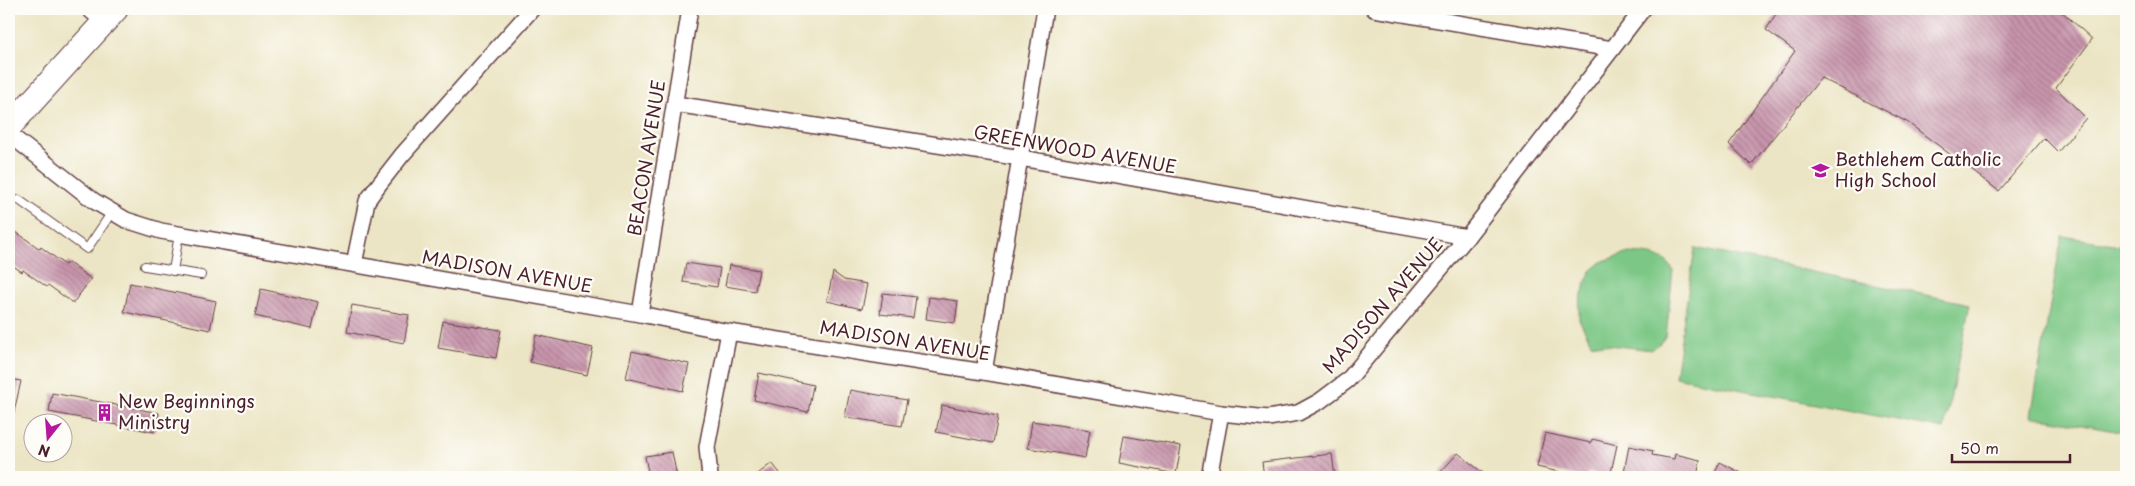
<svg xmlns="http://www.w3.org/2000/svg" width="2135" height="486" viewBox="0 0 2135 486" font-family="'Playpen Sans',sans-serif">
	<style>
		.pitch { fill: #7cc785; stroke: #637358 }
		.building { fill: url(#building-back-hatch) }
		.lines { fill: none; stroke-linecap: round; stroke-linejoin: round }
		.lane-casing { stroke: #623d42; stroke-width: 10 }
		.street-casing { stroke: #623d42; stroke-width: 18 }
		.primary-casing { stroke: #623d42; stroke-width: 26 }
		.lane { stroke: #fff; stroke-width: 8 }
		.street { stroke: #fff; stroke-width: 15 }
		.primary { stroke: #fff; stroke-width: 24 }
		.labels { text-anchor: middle; stroke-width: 4.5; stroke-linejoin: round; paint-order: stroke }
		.street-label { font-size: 18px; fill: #4a1f2b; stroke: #fdfcf7 }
		.poi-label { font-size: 18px; fill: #4a1f2b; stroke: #fdfcf7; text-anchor: start }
	</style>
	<defs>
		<pattern id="building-back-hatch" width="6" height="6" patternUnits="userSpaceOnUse" patternTransform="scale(1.25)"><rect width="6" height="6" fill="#c895ac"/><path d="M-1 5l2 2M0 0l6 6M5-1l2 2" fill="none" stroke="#a4798c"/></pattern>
	</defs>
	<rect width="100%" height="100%" fill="#fdfcf7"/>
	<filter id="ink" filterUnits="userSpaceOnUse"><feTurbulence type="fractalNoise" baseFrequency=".02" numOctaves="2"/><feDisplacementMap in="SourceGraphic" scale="10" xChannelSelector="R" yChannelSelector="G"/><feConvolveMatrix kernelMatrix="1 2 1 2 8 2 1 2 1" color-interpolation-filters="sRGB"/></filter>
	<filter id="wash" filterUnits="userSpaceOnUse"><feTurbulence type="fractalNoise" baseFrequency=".0096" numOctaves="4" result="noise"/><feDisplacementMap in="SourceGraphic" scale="20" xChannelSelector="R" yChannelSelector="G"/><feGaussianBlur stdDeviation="1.12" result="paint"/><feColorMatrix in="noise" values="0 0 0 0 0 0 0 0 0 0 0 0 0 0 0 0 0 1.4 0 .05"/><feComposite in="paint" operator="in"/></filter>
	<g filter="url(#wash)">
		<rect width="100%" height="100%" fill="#ece5c5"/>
		<!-- pitch -->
		<g class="pitch">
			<polygon points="2062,236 2126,246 2126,433 2031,416"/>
			<polygon points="1695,248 1970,304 1944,429 1675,377"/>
			<path d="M1629,253C1645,254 1665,254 1673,270L1666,337L1652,350L1591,343L1579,319V304L1587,279L1591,271L1603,261Z"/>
		</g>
		<g id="blocks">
			<!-- building -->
			<g class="building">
				<polygon points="1779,9 2059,9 2092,39 2056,88 2086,118 2058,152 2044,138 1999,191 1907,122 1821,78 1751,165 1729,144 1795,51 1766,30"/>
				<polygon points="9,230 14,234 16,232 40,249 41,247 65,265 68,262 91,279 73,303 48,285 47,287 23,270 22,272 9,263"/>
				<polygon points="686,263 720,268 717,287 683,282"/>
				<polygon points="729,265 759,270 755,291 725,286"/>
				<polygon points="833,272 844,280 867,284 862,309 827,301"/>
				<polygon points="130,283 216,301 210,330 124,312"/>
				<polygon points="261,289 318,302 312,329 255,316"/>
				<polygon points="883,293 916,297 913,318 880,314"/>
				<polygon points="929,297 958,301 955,323 926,319"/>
				<polygon points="352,305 409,315 404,343 347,332"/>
				<polygon points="443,321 501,330 496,358 438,348"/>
				<polygon points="536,335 593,348 587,375 530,362"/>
				<polygon points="632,351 689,364 683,391 626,378"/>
				<polygon points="759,373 813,385 808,412 754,400"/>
				<polygon points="9,379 21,381 14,412 9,411"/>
				<polygon points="850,390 907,400 902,426 845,417"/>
				<polygon points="52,393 159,413 154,432 49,412"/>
				<polygon points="942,405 998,416 993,443 936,432"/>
				<polygon points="1032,421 1090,430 1085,458 1028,448"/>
				<polygon points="1545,433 1591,443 1592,439 1617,445 1610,477 1597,477 1597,474 1589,472 1587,477 1581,477 1537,467"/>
				<polygon points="1124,436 1181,446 1176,474 1119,463"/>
				<polygon points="1629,446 1653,451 1652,455 1674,459 1675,454 1700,460 1697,477 1623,477"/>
				<polygon points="672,452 677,477 649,477 645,456"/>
				<polygon points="1458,453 1488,477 1436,477"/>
				<polygon points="1332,454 1335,477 1264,477 1262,462"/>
				<polygon points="1720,462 1743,474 1742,477 1713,477"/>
				<polygon points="772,463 783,477 754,477"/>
			</g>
		</g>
	</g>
	<g filter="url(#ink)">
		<use href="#blocks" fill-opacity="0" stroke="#623d42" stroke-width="1"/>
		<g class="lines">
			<defs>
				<g id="lane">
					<polyline points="19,200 87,249 112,212"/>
					<polyline points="145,266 201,275"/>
					<polyline points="173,271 179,234"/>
				</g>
				<g id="street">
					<polyline points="89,9 104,22"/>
					<polyline points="1374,9 1612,49"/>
					<polyline points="675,104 1021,158 1467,237"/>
					<polyline points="9,134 94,201 126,220 161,231 640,314 729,332 984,372 1221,413 1268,418 1298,413 1320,401 1348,380 1467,237 1643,9"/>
					<polyline points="354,264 367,201 377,187 402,155 532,9"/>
					<polyline points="640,314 690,9"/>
					<polyline points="984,372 1045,9"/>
					<polyline points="710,477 707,447 729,332"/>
					<polyline points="1209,477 1221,413"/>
				</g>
				<polyline id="primary" points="9,127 116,9"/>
			</defs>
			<!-- lane casing -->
			<use href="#lane" class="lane-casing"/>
			<!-- street casing -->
			<use href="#street" class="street-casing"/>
			<!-- primary casing -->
			<use href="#primary" class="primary-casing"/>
			<!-- lane -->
			<use href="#lane" class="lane"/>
			<!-- street -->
			<use href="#street" class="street"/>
			<!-- primary -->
			<use href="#primary" class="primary"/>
		</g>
	</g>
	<!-- icons -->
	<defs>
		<symbol id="school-bare" viewBox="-9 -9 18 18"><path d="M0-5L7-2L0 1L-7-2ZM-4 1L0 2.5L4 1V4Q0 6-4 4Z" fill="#b5179e" stroke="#fdfcf7" stroke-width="2.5" paint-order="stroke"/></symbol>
		<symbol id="building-bare" viewBox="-9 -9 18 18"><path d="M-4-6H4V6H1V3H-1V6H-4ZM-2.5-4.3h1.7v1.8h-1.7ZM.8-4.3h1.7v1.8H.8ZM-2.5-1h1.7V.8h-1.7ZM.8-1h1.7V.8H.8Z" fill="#b5179e" stroke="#fdfcf7" stroke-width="2.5" paint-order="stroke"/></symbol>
	</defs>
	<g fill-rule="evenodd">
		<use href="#school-bare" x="1808" y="158" width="25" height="25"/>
		<use href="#building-bare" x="92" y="400" width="25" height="25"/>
	</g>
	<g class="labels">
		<!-- street labels -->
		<g class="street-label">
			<text transform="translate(1075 150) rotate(10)" y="6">GREENWOOD AVENUE</text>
			<text transform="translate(647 158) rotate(-81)" y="6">BEACON AVENUE</text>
			<text transform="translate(507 272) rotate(10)" y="6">MADISON AVENUE</text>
			<text transform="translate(1383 306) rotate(-49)" y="6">MADISON AVENUE</text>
			<text transform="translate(905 341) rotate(9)" y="6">MADISON AVENUE</text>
		</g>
		<!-- poi labels -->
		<g class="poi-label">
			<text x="1835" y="166">Bethlehem Catholic<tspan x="1835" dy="21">High School</tspan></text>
			<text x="118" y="408">New Beginnings<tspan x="118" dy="21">Ministry</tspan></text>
		</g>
	</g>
	<!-- margin -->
	<rect width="2135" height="486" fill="none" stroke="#fdfcf7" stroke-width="30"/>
	<!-- north arrow -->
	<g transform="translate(48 438) rotate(197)"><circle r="24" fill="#fdfcf7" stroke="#b5a4a5"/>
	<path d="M0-4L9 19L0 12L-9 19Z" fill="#b5179e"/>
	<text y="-8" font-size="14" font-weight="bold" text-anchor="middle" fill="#4a1f2b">N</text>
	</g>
	<!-- scale -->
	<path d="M1952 454v8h118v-8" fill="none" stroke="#4a1f2b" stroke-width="2.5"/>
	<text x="1960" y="454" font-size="15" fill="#4a1f2b" stroke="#fdfcf7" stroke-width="4" paint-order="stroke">50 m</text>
</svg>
